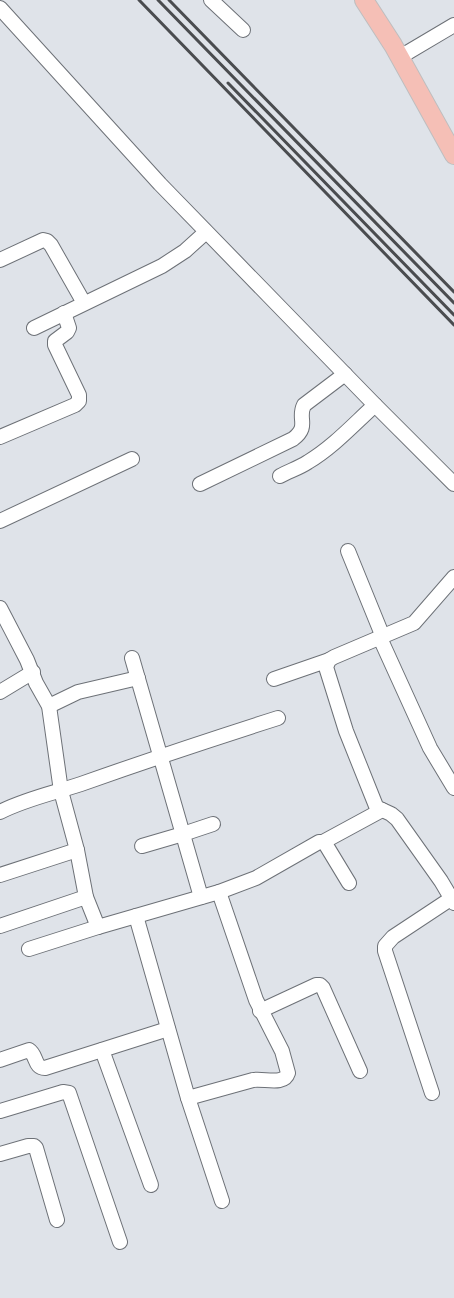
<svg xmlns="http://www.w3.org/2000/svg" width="454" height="1298" viewBox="0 0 454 1298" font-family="Literata,serif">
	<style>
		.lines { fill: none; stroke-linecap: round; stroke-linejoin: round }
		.minor-casing { stroke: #6d7177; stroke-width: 16 }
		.major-casing { stroke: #bebebf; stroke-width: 20 }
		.minor { stroke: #fff; stroke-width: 14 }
		.major { stroke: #f5bfb6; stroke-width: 18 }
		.rail { stroke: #4a4c4f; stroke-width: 3 }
	</style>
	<rect width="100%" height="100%" fill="#dfe3e9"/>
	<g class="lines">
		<defs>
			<g id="minor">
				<polyline points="211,0 243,30"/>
				<polyline points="0,8 160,184 375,405 454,484"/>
				<polyline points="400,57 454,25"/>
				<polyline points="0,260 43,240 47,241 51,245 84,303"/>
				<polyline points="34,328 162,266 185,251 206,232"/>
				<polyline points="0,437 75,405 79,401 79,395 55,345 55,341 67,332 69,328 64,313"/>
				<path d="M280,476C289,471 299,468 308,462C333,447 353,425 375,405"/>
				<path d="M200,484L293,439C310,426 297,419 304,405L345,374"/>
				<polyline points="0,521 132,459"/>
				<polyline points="348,551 383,637"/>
				<polyline points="454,577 414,623 334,657 329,660 326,667 346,731 376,806 378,808 391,814 397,819 441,881 454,903"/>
				<polyline points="0,608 27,660 36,683 49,706 61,791 77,850 86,897 98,927"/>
				<polyline points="380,638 430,748 454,788"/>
				<polyline points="132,658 201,897"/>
				<polyline points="274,679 329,660"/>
				<polyline points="0,692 33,672"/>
				<polyline points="49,706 78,692 138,678"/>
				<path d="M0,812C25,799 54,793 81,784C146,761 212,739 278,718"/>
				<polyline points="323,842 382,810"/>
				<polyline points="142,846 183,834 213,824"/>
				<polyline points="0,875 77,850"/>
				<polyline points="136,916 188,1098 222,1201"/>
				<polyline points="0,926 86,897"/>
				<polyline points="29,949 98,927 219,892 256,878 319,842 323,842 326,845 349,883"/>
				<polyline points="260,1011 316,985 320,985 323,988 360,1071"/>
				<polyline points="102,1050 151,1185"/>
				<path d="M0,1060L29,1050C37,1055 34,1068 45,1068L168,1029"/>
				<polyline points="432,1093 385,951 385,946 393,937 452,898"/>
				<path d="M188,1098L253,1080C264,1078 284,1086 288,1073L282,1051L256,1000L219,892"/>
				<polyline points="0,1111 63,1092 69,1093 120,1242"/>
				<polyline points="0,1154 28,1146 34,1146 36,1148 57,1220"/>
			</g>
			<polyline id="major" points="364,0 393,45 454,155"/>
		</defs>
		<!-- minor casing -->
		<use href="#minor" class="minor-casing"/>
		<!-- major casing -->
		<use href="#major" class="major-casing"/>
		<!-- minor -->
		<use href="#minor" class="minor"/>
		<!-- major -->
		<use href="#major" class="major"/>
		<!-- rail -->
		<g class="rail">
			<polyline points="139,0 454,325"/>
			<polyline points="158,0 454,303"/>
			<polyline points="169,0 454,292"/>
			<polyline points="228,83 454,315"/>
		</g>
	</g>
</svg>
